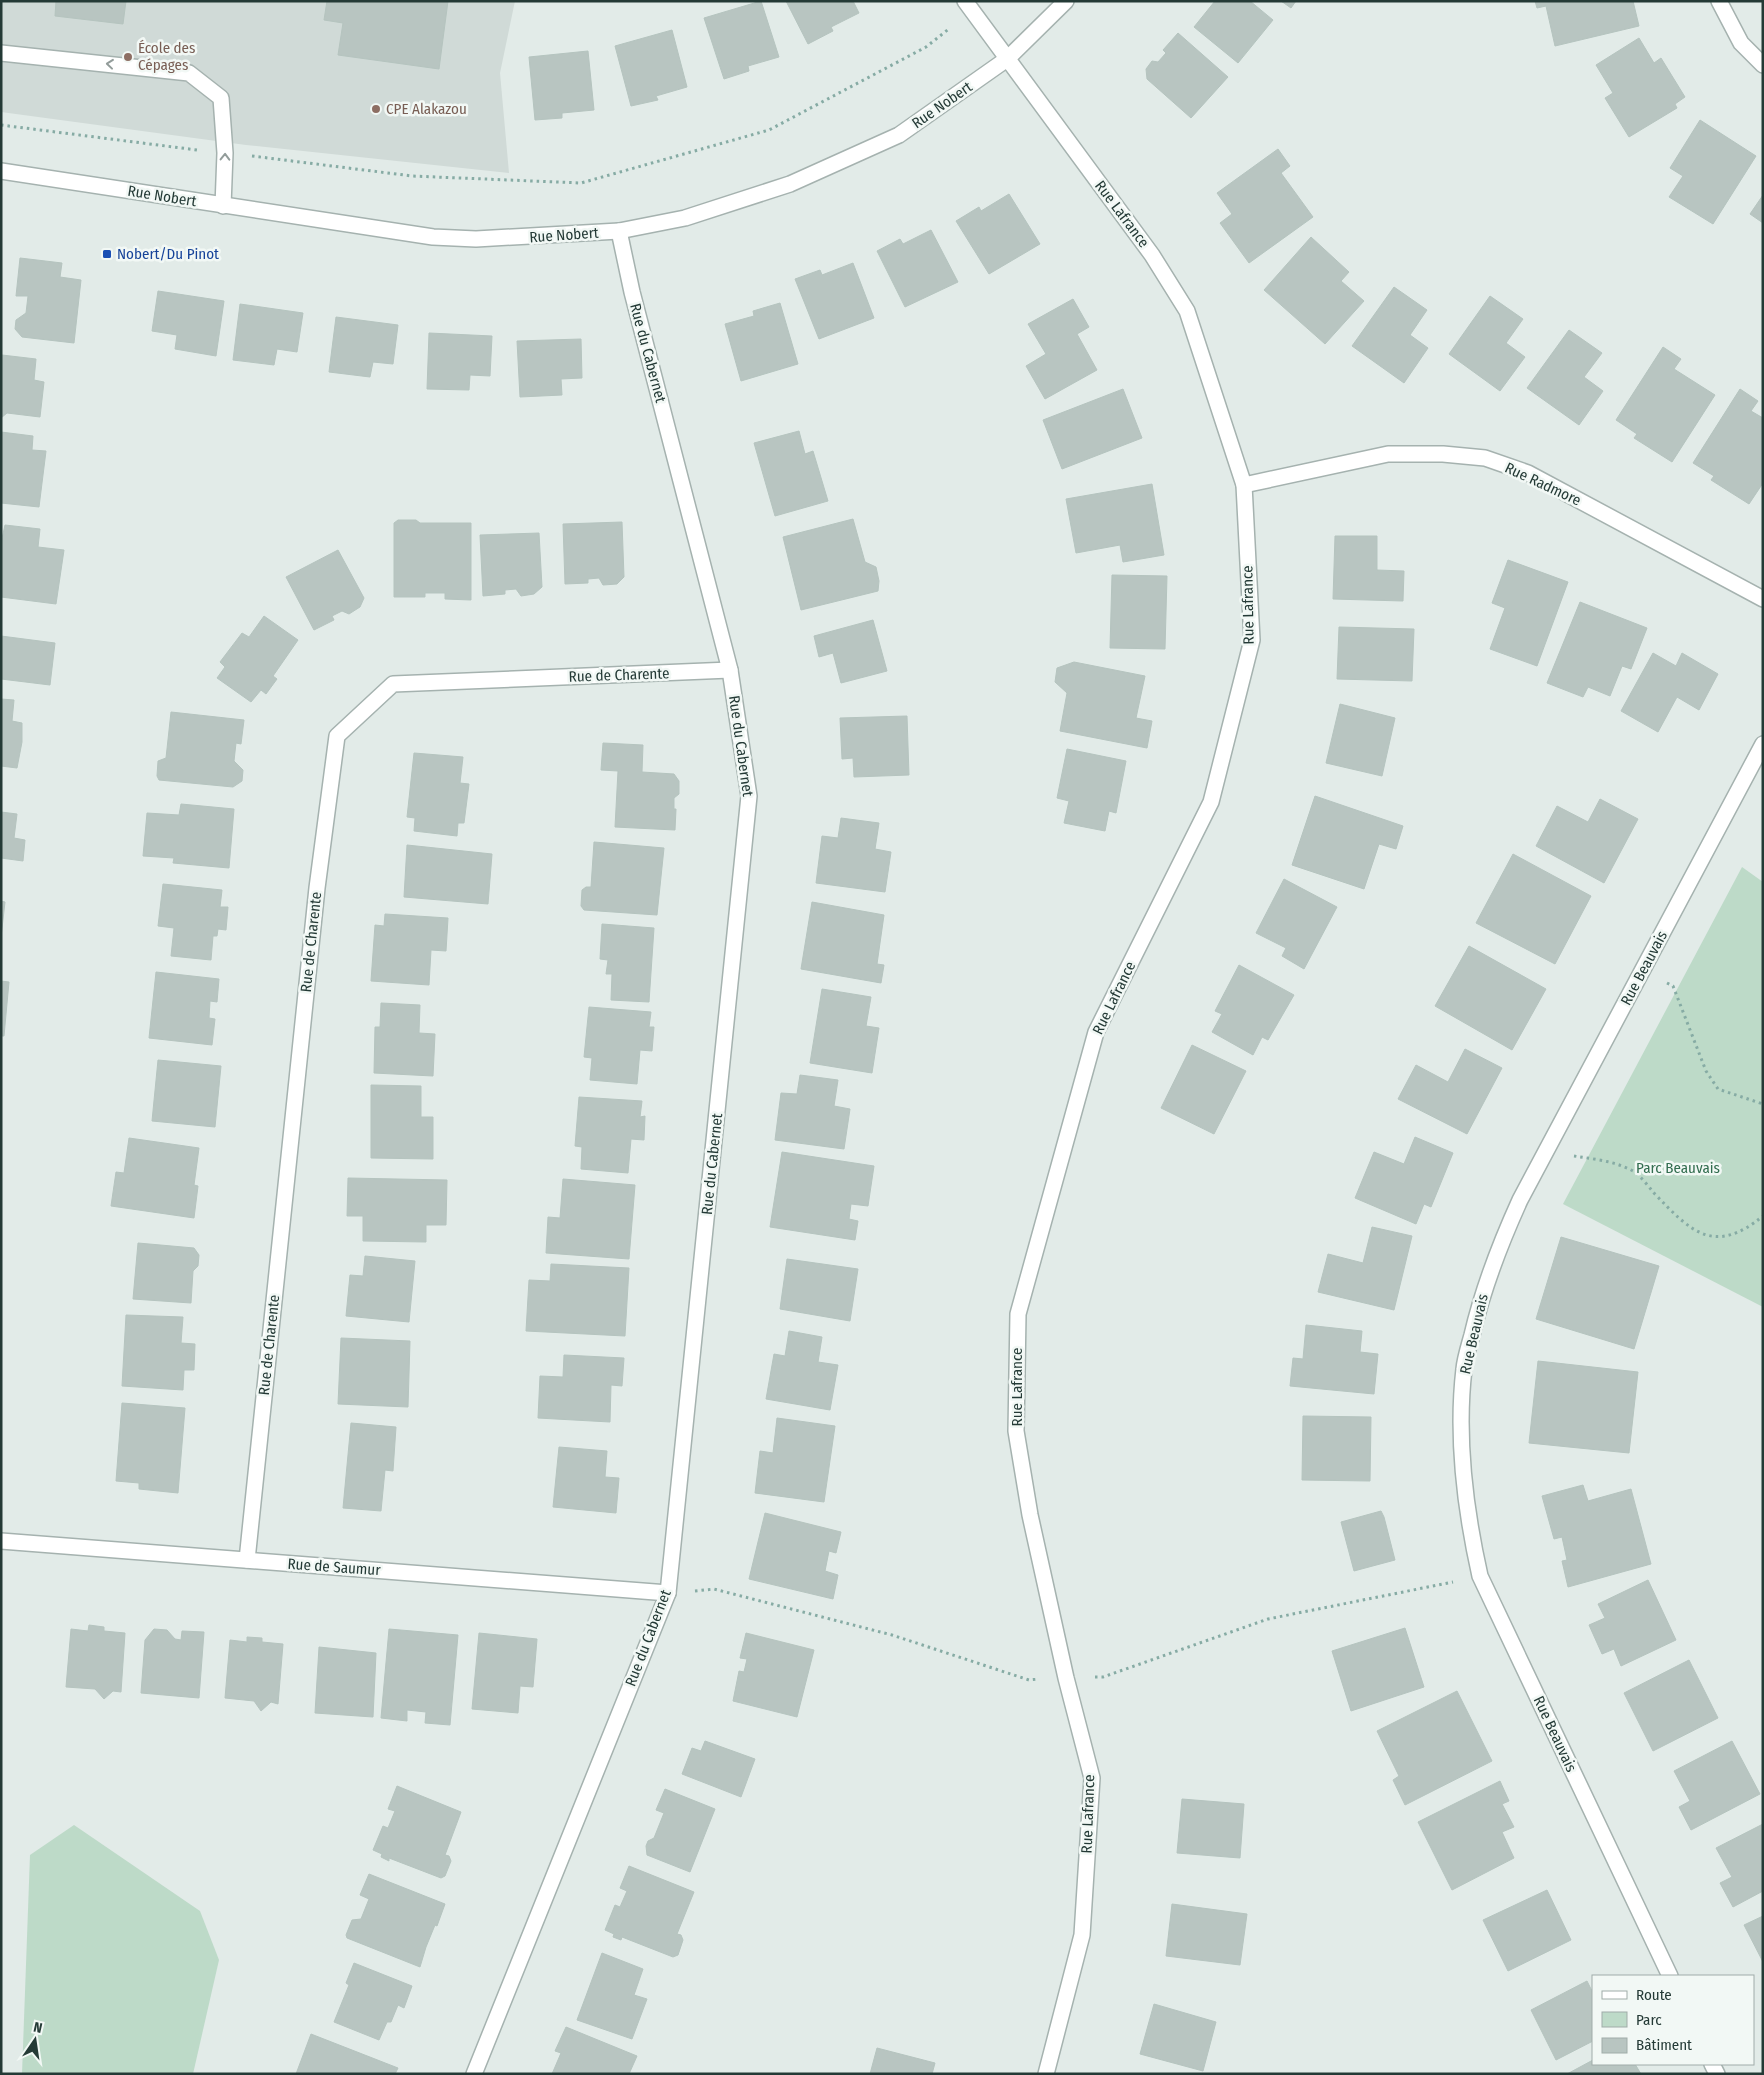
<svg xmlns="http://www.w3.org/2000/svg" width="1764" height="2075" viewBox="0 0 1764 2075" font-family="'Fira Sans Condensed',sans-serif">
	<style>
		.built { fill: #d0dad7 }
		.green { fill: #bddac8 }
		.building { fill: #b8c5c1; stroke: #b5c4bf }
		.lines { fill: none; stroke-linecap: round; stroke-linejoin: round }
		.minor-casing { stroke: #a5b2af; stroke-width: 18 }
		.path { stroke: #86aba4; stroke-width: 3; stroke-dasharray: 2.5 4; stroke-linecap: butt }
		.minor { stroke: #fff; stroke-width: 15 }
		.oneway { stroke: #929c9a }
		.education-dot { fill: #8d6e63; stroke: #f2f8f5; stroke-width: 2 }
		.transit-dot { fill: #1a4fb4; stroke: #f2f8f5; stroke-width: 2 }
		.labels { text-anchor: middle; stroke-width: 5; stroke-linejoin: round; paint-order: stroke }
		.education-label { font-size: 15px; fill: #785e54; stroke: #f2f8f5; text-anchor: start }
		.street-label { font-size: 15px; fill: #243a36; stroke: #f2f8f5 }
		.transit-label { font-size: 15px; fill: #164399; stroke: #f2f8f5; text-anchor: start }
		.park-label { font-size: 15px; fill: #326d4f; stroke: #f2f8f5 }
	</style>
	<rect width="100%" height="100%" fill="#e2ebe8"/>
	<!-- built -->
	<polygon class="built" points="1,1 515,1 500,73 509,173 246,145 1,112"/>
	<!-- green -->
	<g class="green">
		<polygon points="1742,867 1763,882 1763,1307 1563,1204"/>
		<polygon points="74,1825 200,1911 219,1960 193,2074 22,2074 30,1855"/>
	</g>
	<!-- building -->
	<g class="building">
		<polygon points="56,1 126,1 123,24 55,16"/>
		<polygon points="327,1 448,1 439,69 338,55 343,23 324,20"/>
		<polygon points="761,1 779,57 748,66 749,71 724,79 704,18"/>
		<polygon points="786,1 853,1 859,13 831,27 833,31 808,44"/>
		<polygon points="1215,1 1250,1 1273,20 1238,63 1194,27"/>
		<polygon points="1281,1 1296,1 1291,8"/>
		<polygon points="1535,1 1633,1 1639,26 1555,46 1546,6 1537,8"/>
		<polygon points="672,30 687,87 656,96 658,100 631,106 615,46"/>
		<polygon points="1178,33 1228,77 1191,118 1147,79 1146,69 1152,61 1158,62 1166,53 1163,50"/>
		<polygon points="1639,38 1654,63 1661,58 1685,97 1675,104 1677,108 1629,137 1605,98 1613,93 1596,65"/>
		<polygon points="588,51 594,110 562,113 562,118 535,120 529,57"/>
		<polygon points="1700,120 1756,156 1713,224 1669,197 1683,176 1670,168"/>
		<polygon points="1278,149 1290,166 1281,173 1313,217 1249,263 1220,223 1232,214 1217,193"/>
		<polygon points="1009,194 1040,244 989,274 956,221 979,207 981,211"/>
		<polygon points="1763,195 1763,223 1750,214"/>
		<polygon points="931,230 958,282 905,307 877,251 900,239 903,244"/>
		<polygon points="1311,237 1349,272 1341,281 1364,301 1325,344 1264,290"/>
		<polygon points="20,258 62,263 60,277 81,280 74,343 22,337 15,329 16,320 26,313 28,296 16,296"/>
		<polygon points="853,263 874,318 819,339 795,279 820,270 822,275"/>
		<polygon points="1394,287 1427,310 1410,335 1428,348 1404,383 1352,346"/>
		<polygon points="158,291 224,301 216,356 175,349 177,335 152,331"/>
		<polygon points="1490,296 1523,319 1506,343 1525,357 1500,391 1449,354"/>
		<polygon points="1073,299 1089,327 1077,334 1097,370 1045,399 1026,366 1046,354 1028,324"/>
		<polygon points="780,303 798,364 741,381 725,324 754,316 753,311"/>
		<polygon points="240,304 303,313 297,352 277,349 274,365 233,360"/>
		<polygon points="336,317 398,325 393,364 373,362 370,377 329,372"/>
		<polygon points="1569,330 1602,353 1584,377 1603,391 1579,425 1527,388"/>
		<polygon points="429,333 492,336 490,376 470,375 469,390 427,389"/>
		<polygon points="581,339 582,378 561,379 562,395 520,397 517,341"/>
		<polygon points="1663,347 1681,359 1674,369 1715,395 1672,462 1634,438 1637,434 1616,420"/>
		<polygon points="2,355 36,359 34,380 44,382 40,417 7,413 1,418"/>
		<polygon points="1123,389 1142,438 1062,469 1043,420"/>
		<polygon points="1740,389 1758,401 1751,411 1763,418 1763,483 1749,504 1711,480 1714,476 1693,463"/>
		<polygon points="799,431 805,454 813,451 828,501 775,516 754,443"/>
		<polygon points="1,432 33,436 32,450 46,451 39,507 1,503"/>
		<polygon points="1152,484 1164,555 1123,562 1120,545 1076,553 1066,499"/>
		<polygon points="853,519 865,562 876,567 879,581 878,591 801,610 783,537"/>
		<polygon points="398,520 416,520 420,523 471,523 471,600 445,599 445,593 425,593 425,597 394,597 394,523"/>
		<polygon points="622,522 624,577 617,584 603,585 599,578 588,579 588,583 565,584 563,524"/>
		<polygon points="5,525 40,529 38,547 64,550 56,604 1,597 1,543"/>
		<polygon points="539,533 542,587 534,594 521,596 516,589 505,590 505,594 483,596 480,535"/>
		<polygon points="1335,536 1377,536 1377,570 1404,571 1403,601 1333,599"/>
		<polygon points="338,550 364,598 360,607 349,614 342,611 332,616 334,620 314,630 286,577"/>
		<polygon points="1508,560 1568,582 1537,666 1490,649 1505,608 1492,603"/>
		<polygon points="1112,575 1167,576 1165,649 1110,648"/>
		<polygon points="1580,602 1647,628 1631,669 1622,666 1610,696 1588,687 1583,697 1547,683"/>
		<polygon points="264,616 298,640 273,676 277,679 266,694 261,690 251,702 217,678 225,667 220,662 242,633 249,637"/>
		<polygon points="873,620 887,671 841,683 833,653 819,657 814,636"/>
		<polygon points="1339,627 1414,629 1412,681 1337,679"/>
		<polygon points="1,636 55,643 50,685 1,679"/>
		<polygon points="1653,653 1676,666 1682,653 1718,674 1699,710 1677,697 1658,732 1621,711"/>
		<polygon points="1074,662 1145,676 1136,718 1152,721 1147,748 1060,731 1067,693 1055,682 1057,668"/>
		<polygon points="1,699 14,700 12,721 22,723 22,742 17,768 1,766"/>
		<polygon points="1340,704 1395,718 1382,776 1326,763"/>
		<polygon points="171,712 244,720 241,744 236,743 234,761 243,770 242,781 233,787 159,780 157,776 158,761 166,758"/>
		<polygon points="907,716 909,775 854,777 853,758 842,759 840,718"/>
		<polygon points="603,743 643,745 642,772 674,774 679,781 679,794 674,798 674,809 676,809 675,830 615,827 618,771 601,770"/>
		<polygon points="1067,749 1126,761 1116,813 1109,811 1105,831 1064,823 1069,801 1057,798"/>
		<polygon points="414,753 463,757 460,783 469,784 464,823 458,823 457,836 414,831 415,818 407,817"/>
		<polygon points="1315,796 1403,826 1396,849 1379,844 1364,889 1292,865"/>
		<polygon points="1600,799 1638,819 1604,883 1536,846 1557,806 1588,822"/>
		<polygon points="181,804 234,809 229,868 173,863 174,858 143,856 147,813 179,815"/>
		<polygon points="1,812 17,814 14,838 25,840 23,861 1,858"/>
		<polygon points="841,818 879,823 875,849 891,852 885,892 816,883 822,836 838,838"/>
		<polygon points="594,842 664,848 657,915 584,910 581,906 582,890 586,887 591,887"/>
		<polygon points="407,845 492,854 488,904 404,897"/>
		<polygon points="1513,854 1591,896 1555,964 1476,923"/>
		<polygon points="1284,879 1337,907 1304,969 1282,956 1286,948 1256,933"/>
		<polygon points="163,884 222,890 220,907 228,907 226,930 218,929 217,936 213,936 211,960 171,956 174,928 158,926"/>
		<polygon points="1,901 5,902 1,937"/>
		<polygon points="812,902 884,915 877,964 884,965 881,983 801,969"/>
		<polygon points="385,914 448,918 446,951 431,950 429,985 371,981 375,925 384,926"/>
		<polygon points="602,924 654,928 649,1002 611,1000 612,974 606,974 608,960 600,959"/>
		<polygon points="1469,946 1546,989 1512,1050 1435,1006"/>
		<polygon points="1239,965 1294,995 1268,1040 1262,1037 1253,1055 1212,1032 1222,1014 1215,1011"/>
		<polygon points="156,972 219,979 217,1002 210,1001 209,1018 215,1019 212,1045 149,1038"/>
		<polygon points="1,981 9,982 4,1036 1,1036"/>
		<polygon points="822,989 871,997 866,1026 879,1028 872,1073 810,1063"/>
		<polygon points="381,1003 420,1005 419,1033 435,1034 433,1076 374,1073 375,1027 380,1027"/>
		<polygon points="589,1007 651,1012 649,1027 654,1027 652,1051 640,1050 637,1084 590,1080 592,1058 584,1057"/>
		<polygon points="1192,1045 1246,1071 1214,1134 1161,1108"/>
		<polygon points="1465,1049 1502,1068 1467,1134 1398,1099 1416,1065 1448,1082"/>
		<polygon points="158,1060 221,1066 215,1127 152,1121"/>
		<polygon points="800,1075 838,1080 834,1106 850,1109 844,1149 775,1140 781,1093 797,1094"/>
		<polygon points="371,1085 421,1086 421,1117 433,1117 433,1159 371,1158"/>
		<polygon points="579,1097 642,1101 640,1117 645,1116 644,1140 631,1139 628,1173 581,1169 582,1147 575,1146"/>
		<polygon points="1415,1137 1453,1153 1431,1207 1424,1204 1416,1224 1355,1198 1374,1152 1404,1164"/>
		<polygon points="129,1138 199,1148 194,1185 198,1186 194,1218 111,1206 116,1172 124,1173"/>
		<polygon points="782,1152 874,1166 868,1206 851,1204 849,1219 858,1221 855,1240 770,1227"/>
		<polygon points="348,1178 447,1180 446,1225 426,1225 426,1242 363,1241 363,1216 347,1216"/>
		<polygon points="563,1179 635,1185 629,1259 546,1253 548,1217 560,1218"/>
		<polygon points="1372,1227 1412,1236 1394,1310 1318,1292 1328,1254 1363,1263"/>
		<polygon points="1561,1237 1659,1266 1634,1349 1536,1319"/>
		<polygon points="138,1243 194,1248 199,1255 198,1266 193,1271 191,1303 133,1299"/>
		<polygon points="365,1256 415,1261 409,1322 346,1316 350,1275 363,1276"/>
		<polygon points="787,1259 858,1269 850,1321 780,1309"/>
		<polygon points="551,1264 629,1268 625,1336 526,1331 529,1280 550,1281"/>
		<polygon points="126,1315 183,1317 181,1343 195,1344 194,1370 184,1370 183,1390 122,1386"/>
		<polygon points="1306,1325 1362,1331 1360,1352 1378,1354 1374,1394 1290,1386 1293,1358 1303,1359"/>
		<polygon points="789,1331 822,1337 818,1362 838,1365 830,1410 766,1399 774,1354 785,1356"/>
		<polygon points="341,1338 410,1341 408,1407 338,1404"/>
		<polygon points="564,1355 624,1358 622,1386 611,1385 610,1422 538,1418 540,1376 563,1377"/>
		<polygon points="1538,1361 1638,1372 1629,1453 1529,1443"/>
		<polygon points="122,1403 185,1408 178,1493 139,1489 139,1483 116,1481"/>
		<polygon points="1303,1416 1371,1417 1370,1481 1302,1480"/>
		<polygon points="777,1418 835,1426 824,1502 755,1493 760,1451 773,1453"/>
		<polygon points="351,1423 396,1427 393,1471 385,1470 381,1511 343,1508"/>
		<polygon points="559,1447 607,1451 605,1477 619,1478 616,1513 553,1507"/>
		<polygon points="1583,1485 1588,1501 1631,1489 1651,1564 1568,1587 1562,1561 1567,1560 1562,1537 1554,1539 1542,1496"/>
		<polygon points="1381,1511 1384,1517 1395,1560 1354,1571 1341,1522"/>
		<polygon points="765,1513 841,1532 836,1553 829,1551 825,1571 838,1575 833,1599 749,1579"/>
		<polygon points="1648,1580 1676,1640 1621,1666 1614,1649 1602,1654 1589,1625 1605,1618 1598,1604"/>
		<polygon points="89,1625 104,1627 104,1631 125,1633 121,1692 113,1691 104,1699 95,1689 66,1687 71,1629 88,1631"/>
		<polygon points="1405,1628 1424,1687 1351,1711 1332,1651"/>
		<polygon points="154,1629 167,1630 175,1639 181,1640 182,1631 204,1632 199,1698 141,1693 145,1640"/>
		<polygon points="389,1629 458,1635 450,1725 425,1723 426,1712 407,1710 407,1721 381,1718"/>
		<polygon points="479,1633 537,1639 533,1687 520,1686 518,1713 472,1709"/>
		<polygon points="746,1633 814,1650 797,1717 733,1701 739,1671 744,1672 747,1659 740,1658"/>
		<polygon points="247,1637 262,1638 262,1642 283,1644 278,1704 271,1702 261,1711 254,1701 225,1698 230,1640 247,1642"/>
		<polygon points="319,1647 376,1653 373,1717 315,1713"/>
		<polygon points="1689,1660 1718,1718 1653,1751 1624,1693"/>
		<polygon points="1457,1691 1492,1761 1405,1805 1393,1780 1399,1776 1377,1731"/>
		<polygon points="705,1741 755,1759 741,1797 682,1774 692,1748 701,1751"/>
		<polygon points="1732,1741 1760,1794 1691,1830 1679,1807 1690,1801 1674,1771"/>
		<polygon points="1500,1781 1509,1801 1502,1804 1514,1827 1502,1832 1514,1858 1452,1890 1418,1822"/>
		<polygon points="397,1786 461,1812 445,1855 449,1856 451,1861 445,1876 441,1878 389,1858 389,1861 381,1857 382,1854 373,1850 383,1826 388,1828 395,1811 388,1809"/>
		<polygon points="665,1789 715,1809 690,1872 647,1855 646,1846 648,1841 654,1838 664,1813 656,1810"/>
		<polygon points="1182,1799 1244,1804 1240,1858 1177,1853"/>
		<polygon points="1763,1824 1763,1891 1733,1907 1720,1883 1732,1877 1716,1848"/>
		<polygon points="629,1866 694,1892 677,1934 681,1935 683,1940 678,1955 673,1957 622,1937 621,1940 613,1937 614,1934 605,1930 615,1905 620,1907 627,1891 620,1888"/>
		<polygon points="369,1874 445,1904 437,1926 435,1925 426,1947 420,1967 347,1938 346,1935 352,1920 361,1919 369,1899 360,1895"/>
		<polygon points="1547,1890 1571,1940 1508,1971 1483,1920"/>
		<polygon points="1172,1904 1247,1914 1240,1965 1166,1956"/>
		<polygon points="1763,1916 1763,1962 1744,1925"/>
		<polygon points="602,1953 643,1969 634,1995 647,1999 632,2039 577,2020"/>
		<polygon points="354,1963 412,1986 404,2008 398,2005 391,2022 387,2022 379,2040 334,2022 349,1985 346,1983"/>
		<polygon points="1587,1981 1593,1993 1593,2041 1556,2060 1531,2010"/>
		<polygon points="1154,2004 1216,2022 1203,2071 1140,2054"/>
		<polygon points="566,2027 637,2056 629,2074 552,2074 561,2053 555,2051"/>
		<polygon points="311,2034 398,2068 395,2074 296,2074"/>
		<polygon points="877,2048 935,2063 932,2074 870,2074"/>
		<polygon points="1593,2060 1593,2064 1635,2064 1641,2074 1567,2074"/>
	</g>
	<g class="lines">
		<defs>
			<g id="minor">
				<polyline points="965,1 1152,255 1187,311 1244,485 1252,640 1211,802 1096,1032 1018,1314 1016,1431 1030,1515 1066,1678 1092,1778 1082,1935 1046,2074"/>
				<polyline points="1719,1 1741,43 1763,65"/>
				<polyline points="1,53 189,73 221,98 225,153 223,206"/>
				<polyline points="1,171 433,237 476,239 619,231 685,218 790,184 899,135 1007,59 1066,1"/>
				<polyline points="1244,485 1388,454 1443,454 1485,458 1528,473 1763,599"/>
				<polyline points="1,1541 668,1593"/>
				<polyline points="247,1560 317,888 337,736 393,684 730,670"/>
				<path d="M1670,1976L1480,1576C1465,1509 1456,1437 1464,1369C1465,1358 1469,1346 1472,1335C1483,1288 1500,1244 1520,1200L1763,744"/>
				<polyline points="1712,2064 1717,2074"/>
				<polyline points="474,2074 668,1593 749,796 730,670 632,292 619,231"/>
			</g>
		</defs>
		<!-- minor casing -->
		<use href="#minor" class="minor-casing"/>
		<!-- path -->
		<g class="path">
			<polyline points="1,125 197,150"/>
			<polyline points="252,156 412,176 581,183 769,130 926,47 950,28"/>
			<polyline points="1667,983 1673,986 1706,1071 1718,1089 1763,1104"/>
			<path d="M1574,1156C1593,1159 1615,1161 1633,1171C1641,1176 1648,1186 1654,1193C1691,1232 1714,1256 1763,1216"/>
			<polyline points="695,1591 714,1589 892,1635 1029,1680 1039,1679"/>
			<polyline points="1095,1677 1103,1677 1268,1619 1453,1582"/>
		</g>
		<!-- minor -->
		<use href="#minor" class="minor"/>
	</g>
	<!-- one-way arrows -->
	<defs><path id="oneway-chevron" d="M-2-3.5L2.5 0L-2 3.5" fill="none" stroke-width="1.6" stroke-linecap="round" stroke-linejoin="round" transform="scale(1.25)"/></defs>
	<g class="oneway">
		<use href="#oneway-chevron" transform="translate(110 64) rotate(-174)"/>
		<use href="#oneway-chevron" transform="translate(225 157) rotate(-89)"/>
	</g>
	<!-- markers -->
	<g class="education-dot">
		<circle cx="128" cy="57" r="5"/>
		<circle cx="376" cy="109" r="5"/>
	</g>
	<rect class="transit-dot" x="102" y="249" width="10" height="10" rx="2.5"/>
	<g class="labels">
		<!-- education labels -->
		<g class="education-label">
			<text x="138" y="53">École des<tspan x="138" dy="17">Cépages</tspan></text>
			<text x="386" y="114">CPE Alakazou</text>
		</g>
		<!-- street labels -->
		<g class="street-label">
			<text transform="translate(942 105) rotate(-35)" y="5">Rue Nobert</text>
			<text transform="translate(162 196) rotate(9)" y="5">Rue Nobert</text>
			<text transform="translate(1122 214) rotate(53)" y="5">Rue Lafrance</text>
			<text transform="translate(564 235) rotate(-4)" y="5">Rue Nobert</text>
			<text transform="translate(648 353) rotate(75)" y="5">Rue du Cabernet</text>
			<text transform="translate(1543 484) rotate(25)" y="5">Rue Radmore</text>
			<text transform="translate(1248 605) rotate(-91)" y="5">Rue Lafrance</text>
			<text transform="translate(619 675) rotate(-2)" y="5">Rue de Charente</text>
			<text transform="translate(741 746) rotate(82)" y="5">Rue du Cabernet</text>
			<text transform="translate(311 942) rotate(-84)" y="5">Rue de Charente</text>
			<text transform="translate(1644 968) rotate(-62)" y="5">Rue Beauvais</text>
			<text transform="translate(1114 998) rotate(-64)" y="5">Rue Lafrance</text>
			<text transform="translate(712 1164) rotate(-84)" y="5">Rue du Cabernet</text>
			<text transform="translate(1474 1334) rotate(-77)" y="5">Rue Beauvais</text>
			<text transform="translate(269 1345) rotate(-84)" y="5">Rue de Charente</text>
			<text transform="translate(1017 1387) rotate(-90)" y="5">Rue Lafrance</text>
			<text transform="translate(334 1567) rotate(4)" y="5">Rue de Saumur</text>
			<text transform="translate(648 1638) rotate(-69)" y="5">Rue du Cabernet</text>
			<text transform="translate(1555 1734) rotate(65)" y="5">Rue Beauvais</text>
			<text transform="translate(1088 1814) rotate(-88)" y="5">Rue Lafrance</text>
		</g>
		<!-- transit labels -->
		<g class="transit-label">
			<text x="117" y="259">Nobert/Du Pinot</text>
		</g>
		<!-- park labels -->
		<g class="park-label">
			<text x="1678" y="1173">Parc Beauvais</text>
		</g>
	</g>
	<!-- border -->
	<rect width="1764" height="2075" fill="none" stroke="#243a36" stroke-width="5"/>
	<!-- legend -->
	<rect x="1592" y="1975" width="162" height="90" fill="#f2f8f5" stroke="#a0aca9"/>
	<rect x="1602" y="1991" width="25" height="8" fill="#ffffff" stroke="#a0aca9"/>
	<text x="1636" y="2000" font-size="15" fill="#243a36">Route</text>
	<rect x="1602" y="2012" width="25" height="15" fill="#bddac8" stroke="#a0aca9"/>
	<text x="1636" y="2025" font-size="15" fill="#243a36">Parc</text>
	<rect x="1602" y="2038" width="25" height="15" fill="#b8c5c1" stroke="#a0aca9"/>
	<text x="1636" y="2050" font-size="15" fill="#243a36">Bâtiment</text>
	<!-- north arrow -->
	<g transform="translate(35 2040) rotate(13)" stroke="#f2f8f5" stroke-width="4" paint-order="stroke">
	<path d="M0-4L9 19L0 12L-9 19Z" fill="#243a36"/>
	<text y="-8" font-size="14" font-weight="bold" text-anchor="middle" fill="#243a36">N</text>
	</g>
</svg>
